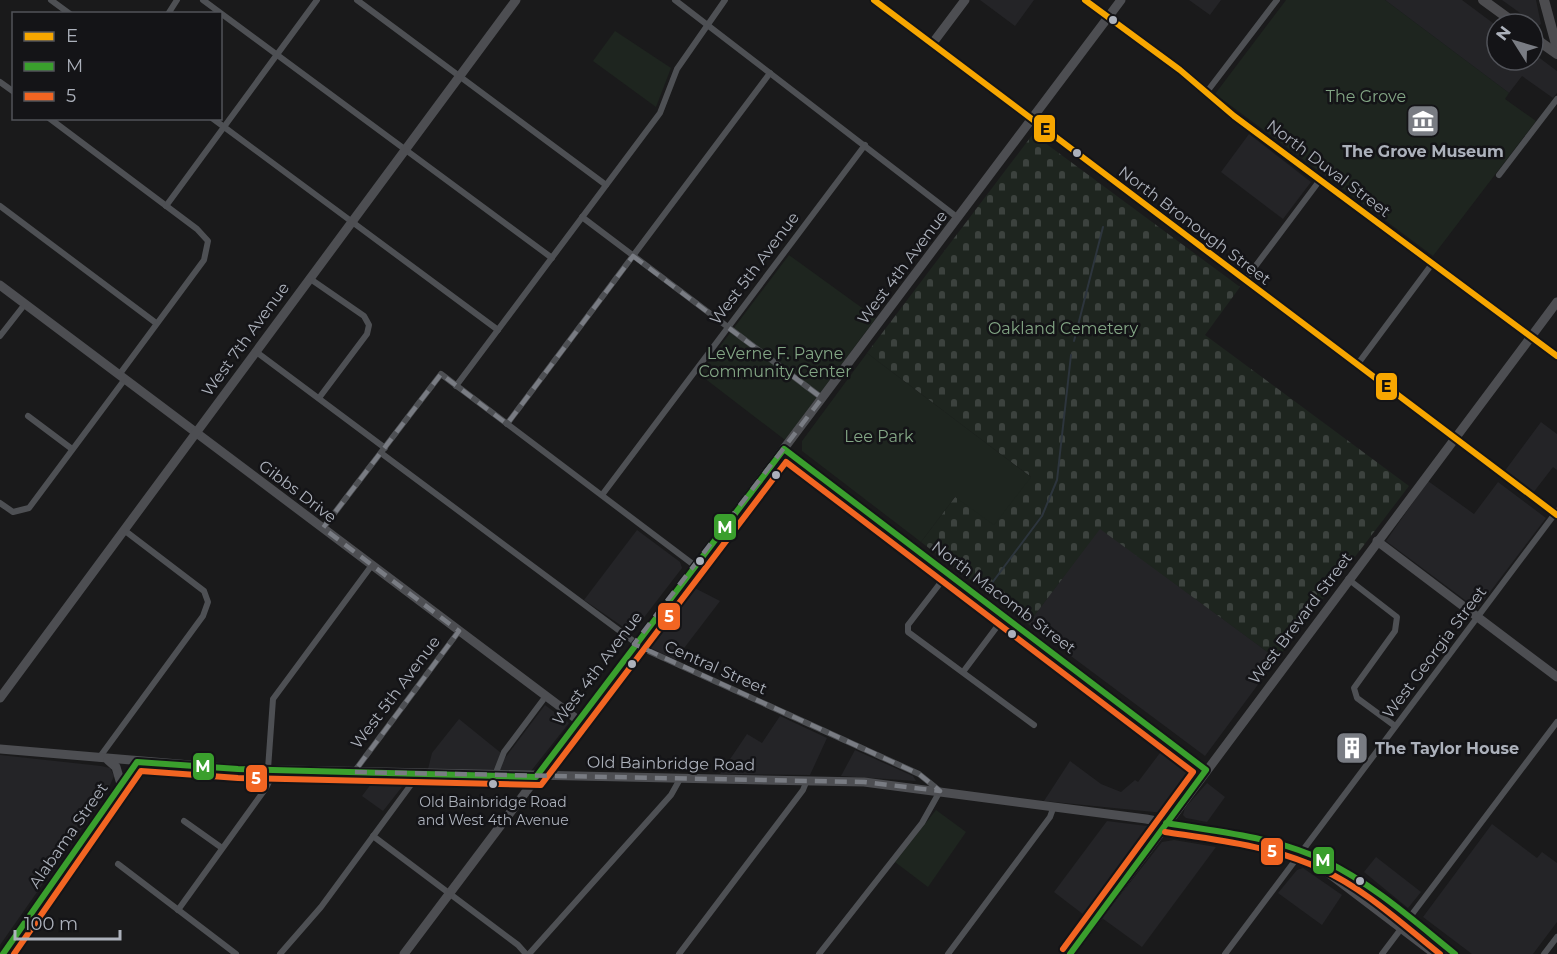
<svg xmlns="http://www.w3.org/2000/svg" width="1557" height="954" viewBox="0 0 1557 954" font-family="Montserrat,sans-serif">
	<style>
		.built { fill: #242427 }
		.cemetery { fill: url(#cemetery-stones) }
		.green { fill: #1e251f }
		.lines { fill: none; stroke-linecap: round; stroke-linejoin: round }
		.stream { stroke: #2d353d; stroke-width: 2 }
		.street { stroke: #4e5054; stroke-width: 6 }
		.secondary { stroke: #4d4e52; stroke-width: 9 }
		.primary { stroke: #4c4c4f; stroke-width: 10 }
		.bus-1-casing { stroke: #141417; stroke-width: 10 }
		.bus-2-casing { stroke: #141417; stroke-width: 10 }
		.bus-3-casing { stroke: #141417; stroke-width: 10 }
		.bus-1 { stroke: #f7a600; stroke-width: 6 }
		.bus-2 { stroke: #3a9f2d; stroke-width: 6 }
		.bus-3 { stroke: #f26522; stroke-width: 6 }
		.marked { fill: none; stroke: #797c83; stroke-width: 4.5; stroke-dasharray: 12 8; stroke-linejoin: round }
		.bus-dot { fill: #acb1bb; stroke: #141417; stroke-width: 2 }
		.labels { text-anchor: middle; stroke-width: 5; stroke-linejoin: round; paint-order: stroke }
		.bus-label { font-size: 14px; fill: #acb1bb; stroke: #141417 }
		.park-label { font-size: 16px; fill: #83a685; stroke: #141417 }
		.poi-label { font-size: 16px; font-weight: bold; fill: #acb1bb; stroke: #141417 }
		.street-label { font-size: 16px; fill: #acb1bb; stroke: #141417 }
		.line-badge { stroke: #141417; stroke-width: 2 }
		.badge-label { font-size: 16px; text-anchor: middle; font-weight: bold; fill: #fff }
		.pale-badge-label { font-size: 16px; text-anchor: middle; font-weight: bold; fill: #111 }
	</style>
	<defs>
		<pattern id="cemetery-stones" width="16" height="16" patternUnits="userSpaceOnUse" patternTransform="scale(1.5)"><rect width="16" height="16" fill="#1e251f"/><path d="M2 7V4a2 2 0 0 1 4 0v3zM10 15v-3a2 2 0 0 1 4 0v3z" fill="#3c423e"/></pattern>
	</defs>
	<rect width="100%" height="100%" fill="#1a1a1b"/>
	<!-- built -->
	<g class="built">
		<polygon points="980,0 1034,0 1015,26"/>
		<polygon points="1189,0 1221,0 1210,15"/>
		<polygon points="1385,0 1462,0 1497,26 1497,60 1533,60 1533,53 1557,71 1557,93 1553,98 1522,76 1509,93"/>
		<polygon points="1502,0 1536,0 1541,24 1538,26"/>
		<polygon points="1249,134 1311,182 1283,219 1221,172"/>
		<polygon points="1541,422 1557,434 1557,470 1553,467 1533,493 1504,472"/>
		<polygon points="1428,481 1474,514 1498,482 1546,518 1477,609 1386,541"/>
		<polygon points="1100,528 1277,659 1205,756 1028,624"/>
		<polygon points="637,530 680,562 682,568 632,633 584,600"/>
		<polygon points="687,584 720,601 675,660 645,645 643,641"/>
		<polygon points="545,705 569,723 531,771 498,770 502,762"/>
		<polygon points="780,716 827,738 810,775 720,774 747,734 762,743"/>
		<polygon points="459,719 501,753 493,771 428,769 432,753"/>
		<polygon points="1166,745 1184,758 1190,770 1188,779 1164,813 1044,801 1070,761 1101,784 1121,792 1135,780 1138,782"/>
		<polygon points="855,750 913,776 916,781 841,776"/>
		<polygon points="0,755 101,766 110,768 114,776 107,792 0,945"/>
		<polygon points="374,780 405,783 383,811 362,796"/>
		<polygon points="1207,783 1225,797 1207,822 1186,818 1183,815 1185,808"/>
		<polygon points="1107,821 1147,826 1150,831 1088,918 1054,892"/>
		<polygon points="1492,824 1537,858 1542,852 1557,863 1557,922 1533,954 1472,954 1423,917"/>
		<polygon points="1174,840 1216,847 1142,947 1102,918 1162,842"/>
		<polygon points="1376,857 1421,892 1408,908 1364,872"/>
		<polygon points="1303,868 1342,895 1322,925 1278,893 1297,870"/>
	</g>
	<!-- cemetery -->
	<polygon class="cemetery" points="1033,134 1240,287 1205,335 1409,486 1277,659 1100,529 1028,624 921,542 955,497 1031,477 867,353"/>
	<!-- green -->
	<g class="green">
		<polygon points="1286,0 1385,0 1509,93 1505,99 1536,121 1433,256 1215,94"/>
		<polygon points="615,31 671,68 656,107 593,61"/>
		<polygon points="789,255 876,318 785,440 699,374"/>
		<polygon points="867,353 1031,477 994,525 955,497 921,542 802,451 802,441"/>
		<polygon points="936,810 966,832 928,887 895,862"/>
	</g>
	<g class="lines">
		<!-- stream -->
		<g class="stream">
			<polyline points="1074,341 1103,227"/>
			<polyline points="989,587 1042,516 1057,480 1071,355"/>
		</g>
		<!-- street -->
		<g class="street">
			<polyline points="51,0 70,14"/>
			<polyline points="203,0 552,258"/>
			<polyline points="357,0 606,185"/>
			<polyline points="675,0 958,218"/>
			<polyline points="168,14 177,0"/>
			<polyline points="0,82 14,92"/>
			<polyline points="1206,93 1277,0"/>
			<polyline points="49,118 197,229 208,241 204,260 119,375"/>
			<polyline points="212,118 498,330"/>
			<polyline points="1499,175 1557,99"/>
			<polyline points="0,206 156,323"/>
			<polyline points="166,206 317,0"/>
			<polyline points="582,217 822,398"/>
			<polyline points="309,278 364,316 369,325 367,334 319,398"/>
			<polyline points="1245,280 1320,180"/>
			<polyline points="0,336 25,304"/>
			<polyline points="255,351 385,448"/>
			<polyline points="1357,365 1432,264"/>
			<polyline points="456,386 660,113 677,69 725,0"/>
			<polyline points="28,416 72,449"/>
			<polyline points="507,424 770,73"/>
			<polyline points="381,453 644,649 919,774 940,791 922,823 819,954"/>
			<polyline points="602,495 865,145"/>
			<polyline points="0,503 13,512 29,508 125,379"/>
			<polyline points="323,528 441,374 694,565"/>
			<polyline points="948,573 908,625 908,632 1034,725"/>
			<polyline points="1348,579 1397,617 1395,631 1354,688 1357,698 1395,726"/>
			<polyline points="963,672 1005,616"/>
			<polyline points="99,758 203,616 208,602 204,591 124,530"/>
			<polyline points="268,769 273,699 372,565"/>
			<polyline points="354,772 459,631"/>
			<polyline points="495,775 504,752 546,696"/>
			<polyline points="184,821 222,848"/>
			<polyline points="373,836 518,945 526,954"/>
			<polyline points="118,864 236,954"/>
			<polyline points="178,910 266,788 275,770"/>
			<polyline points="280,954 321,907 410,786 414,773"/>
			<polyline points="529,954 671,795 680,779"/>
			<polyline points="679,954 803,790 807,780"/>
			<polyline points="948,954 1050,817 1054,806"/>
			<polyline points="1225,954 1557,511"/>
			<polyline points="1382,954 1557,722"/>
			<polyline points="1544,954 1557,937"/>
		</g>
		<!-- secondary -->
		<g class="secondary">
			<polyline points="874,0 1557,515"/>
			<polyline points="1085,0 1180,70 1234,116 1557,356"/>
			<polyline points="932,44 965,0"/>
			<polyline points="0,285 578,720"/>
			<polyline points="784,449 1206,770"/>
			<polyline points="1377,541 1557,677"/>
			<polyline points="0,698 516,0"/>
			<polyline points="0,749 238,769 864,782 1146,819 1273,843 1325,861 1351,876 1455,954"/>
			<polyline points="108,760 116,767 121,784"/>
			<polyline points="1306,856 1435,954"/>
			<polyline points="3,954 137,762"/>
			<polyline points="404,954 1121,0"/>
			<polyline points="1070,954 1557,302"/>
		</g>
		<!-- primary -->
		<g class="primary">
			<polyline points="1483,0 1516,24"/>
			<polyline points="1544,0 1557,48"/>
			<polyline points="1533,37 1557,54"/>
		</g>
		<defs>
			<g id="bus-1">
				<polyline points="874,0 1557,515"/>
				<polyline points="1085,0 1180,70 1234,116 1557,356"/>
			</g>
			<g id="bus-2">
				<path d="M1166,823C1219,832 1276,837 1325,861C1373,884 1414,921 1455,954"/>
				<polyline points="3,954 137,762 238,769 536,777 784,449 1206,770 1070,954"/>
			</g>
			<g id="bus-3">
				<path d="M1165,832C1217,840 1272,846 1321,869C1365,889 1402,924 1440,954"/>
				<polyline points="14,954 141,771 238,778 541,785 786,462 1193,772 1063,949"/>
			</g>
		</defs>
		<!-- bus-1 casing -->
		<use href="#bus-1" class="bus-1-casing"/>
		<!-- bus-2 casing -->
		<use href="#bus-2" class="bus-2-casing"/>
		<!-- bus-3 casing -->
		<use href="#bus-3" class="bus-3-casing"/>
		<!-- bus-1 -->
		<use href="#bus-1" class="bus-1"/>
		<!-- bus-2 -->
		<use href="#bus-2" class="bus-2"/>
		<!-- bus-3 -->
		<use href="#bus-3" class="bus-3"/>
	</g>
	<!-- marked area -->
	<path class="marked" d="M633,256L822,398L634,644L919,774L940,791L864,782L354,772L459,631L323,528L441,374L507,424Z"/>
	<!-- icons -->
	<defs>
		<symbol id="museum-square" viewBox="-11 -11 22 22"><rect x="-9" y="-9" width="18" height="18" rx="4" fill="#797c83" stroke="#141417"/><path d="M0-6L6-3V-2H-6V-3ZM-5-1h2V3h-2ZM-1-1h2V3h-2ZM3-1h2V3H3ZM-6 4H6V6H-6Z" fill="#fff"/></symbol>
		<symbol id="building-square" viewBox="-11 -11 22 22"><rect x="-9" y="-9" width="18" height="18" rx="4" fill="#797c83" stroke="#141417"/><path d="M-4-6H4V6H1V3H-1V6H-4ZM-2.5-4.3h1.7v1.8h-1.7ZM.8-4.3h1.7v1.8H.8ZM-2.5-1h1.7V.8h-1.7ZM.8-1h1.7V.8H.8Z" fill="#fff"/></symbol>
	</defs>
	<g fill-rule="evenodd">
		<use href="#museum-square" x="1404" y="102" width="38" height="38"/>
		<use href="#building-square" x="1333" y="729" width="38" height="38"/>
	</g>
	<!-- markers -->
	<g class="bus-dot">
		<circle cx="1113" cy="20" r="5"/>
		<circle cx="1077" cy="153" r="5"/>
		<circle cx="776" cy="475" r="5"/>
		<circle cx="700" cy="561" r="5"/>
		<circle cx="1012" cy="634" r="5"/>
		<circle cx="632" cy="664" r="5"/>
		<circle cx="493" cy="784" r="5"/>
		<circle cx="1360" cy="881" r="5"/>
	</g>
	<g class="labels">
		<!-- bus labels -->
		<g class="bus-label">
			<text x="493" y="807">Old Bainbridge Road<tspan x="493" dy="18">and West 4th Avenue</tspan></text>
		</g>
		<!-- park labels -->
		<g class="park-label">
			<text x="1366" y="102">The Grove</text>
			<text x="1063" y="334">Oakland Cemetery</text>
			<text x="775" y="359">LeVerne F. Payne<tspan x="775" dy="18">Community Center</tspan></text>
			<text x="879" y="442">Lee Park</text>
		</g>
		<!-- poi labels -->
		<g class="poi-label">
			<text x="1423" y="157">The Grove Museum</text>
			<text x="1375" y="754" text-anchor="start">The Taylor House</text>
		</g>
		<!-- street labels -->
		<g class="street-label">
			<text transform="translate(1329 168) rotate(37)" y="6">North Duval Street</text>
			<text transform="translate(1195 225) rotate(37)" y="6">North Bronough Street</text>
			<text transform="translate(902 267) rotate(-53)" y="6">West 4th Avenue</text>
			<text transform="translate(754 268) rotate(-53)" y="6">West 5th Avenue</text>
			<text transform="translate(245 339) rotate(-54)" y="6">West 7th Avenue</text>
			<text transform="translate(298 491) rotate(37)" y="6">Gibbs Drive</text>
			<text transform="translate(1004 597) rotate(37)" y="6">North Macomb Street</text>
			<text transform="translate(1300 618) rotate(-53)" y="6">West Brevard Street</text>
			<text transform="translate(1434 652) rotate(-53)" y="6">West Georgia Street</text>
			<text transform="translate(716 667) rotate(24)" y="6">Central Street</text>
			<text transform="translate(597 668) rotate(-53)" y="6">West 4th Avenue</text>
			<text transform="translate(395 692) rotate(-53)" y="6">West 5th Avenue</text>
			<text transform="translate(671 763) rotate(1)" y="6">Old Bainbridge Road</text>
			<text transform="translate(68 835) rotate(-55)" y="6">Alabama Street</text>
		</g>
	</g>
	<g class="line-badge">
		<rect x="1033" y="114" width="23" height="29" rx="6" fill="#f7a600"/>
		<rect x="1375" y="372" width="23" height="29" rx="6" fill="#f7a600"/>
		<rect x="713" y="513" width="24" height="28" rx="6" fill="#3a9f2d"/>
		<rect x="657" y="602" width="24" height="29" rx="6" fill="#f26522"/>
		<rect x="192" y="752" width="23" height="29" rx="6" fill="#3a9f2d"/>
		<rect x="245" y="764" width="23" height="29" rx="6" fill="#f26522"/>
		<rect x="1260" y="837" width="24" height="29" rx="6" fill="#f26522"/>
		<rect x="1312" y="846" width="23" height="29" rx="6" fill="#3a9f2d"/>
	</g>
	<g class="badge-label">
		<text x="725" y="533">M</text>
		<text x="669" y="622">5</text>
		<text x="203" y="772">M</text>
		<text x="256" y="784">5</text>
		<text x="1272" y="857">5</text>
		<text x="1323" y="866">M</text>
	</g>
	<g class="pale-badge-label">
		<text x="1045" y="135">E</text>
		<text x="1386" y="392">E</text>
	</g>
	<!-- legend -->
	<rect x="12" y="12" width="210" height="108" fill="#141417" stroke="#515359" stroke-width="1.5"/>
	<rect x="24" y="32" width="30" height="9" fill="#f7a600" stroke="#515359" stroke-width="1.5"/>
	<text x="66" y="42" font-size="18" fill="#acb1bb">E</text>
	<rect x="24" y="62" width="30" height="9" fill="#3a9f2d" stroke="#515359" stroke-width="1.5"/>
	<text x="66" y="72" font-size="18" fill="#acb1bb">M</text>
	<rect x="24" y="92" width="30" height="9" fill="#f26522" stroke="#515359" stroke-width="1.5"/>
	<text x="66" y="102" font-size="18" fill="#acb1bb">5</text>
	<!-- north arrow -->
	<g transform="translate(1515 42) rotate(307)"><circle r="28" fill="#141417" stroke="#515359" stroke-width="1.5"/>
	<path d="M0-4.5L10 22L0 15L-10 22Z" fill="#797c83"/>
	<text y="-9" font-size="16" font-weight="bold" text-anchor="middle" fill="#acb1bb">N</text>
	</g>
	<!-- scale -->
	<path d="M15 930v9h105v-9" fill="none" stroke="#acb1bb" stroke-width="3"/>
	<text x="24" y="930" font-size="18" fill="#acb1bb" stroke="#141417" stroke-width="4.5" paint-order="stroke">100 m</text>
</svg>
